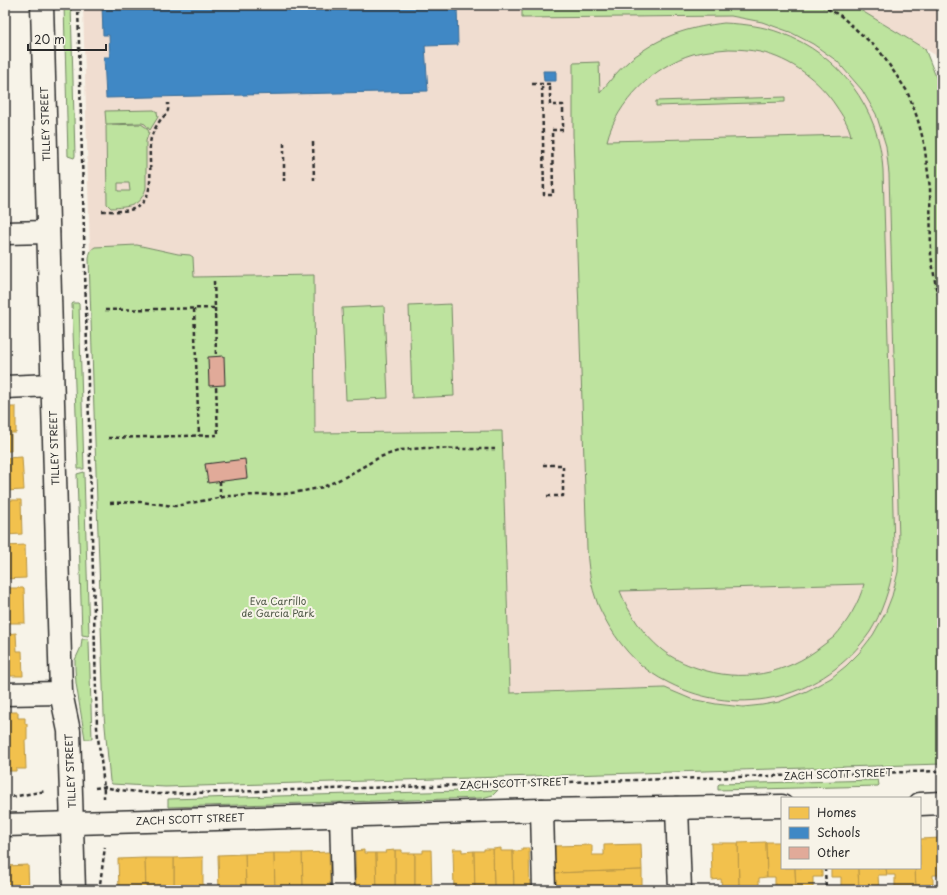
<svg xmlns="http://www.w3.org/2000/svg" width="947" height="895" viewBox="0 0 947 895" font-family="'Playpen Sans',sans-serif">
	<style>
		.built { fill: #f0ddd0 }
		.green { fill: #bde39e; stroke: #748764; fill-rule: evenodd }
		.homes { fill: #f2c14e; stroke: #b69444 }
		.schools { fill: #3f88c5; stroke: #396c97 }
		.building { fill: #e1aa99; stroke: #2b2b2b }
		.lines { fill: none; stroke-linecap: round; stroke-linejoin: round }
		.minor-casing { stroke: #2b2b2b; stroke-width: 25 }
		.path { stroke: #2b2b2b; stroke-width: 2.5; stroke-dasharray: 4 3; stroke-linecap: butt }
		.minor { stroke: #f7f3e8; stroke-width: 22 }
		.labels { text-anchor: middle; stroke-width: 4; stroke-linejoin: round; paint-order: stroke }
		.street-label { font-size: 10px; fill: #2b2b2b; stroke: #f7f3e8 }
		.park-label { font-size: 10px; fill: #505948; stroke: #f7f3e8 }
	</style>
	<rect width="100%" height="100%" fill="#f7f3e8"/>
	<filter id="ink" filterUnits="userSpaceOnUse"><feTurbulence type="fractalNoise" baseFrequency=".025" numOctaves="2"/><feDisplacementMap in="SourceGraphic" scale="8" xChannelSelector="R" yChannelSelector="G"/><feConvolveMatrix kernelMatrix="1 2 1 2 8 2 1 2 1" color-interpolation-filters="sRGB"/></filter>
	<g filter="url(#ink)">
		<!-- built -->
		<g class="built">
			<polygon points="83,5 522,5 563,17 731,16 762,22 790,32 813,44 837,61 862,90 876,114 886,146 889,174 899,541 898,572 892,596 885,614 873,635 859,653 846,666 831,678 807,691 779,702 762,705 743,707 716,704 691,699 665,688 510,693 502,431 315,433 314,275 194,277 193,257 190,255 178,254 137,245 91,250 90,254"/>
			<polygon points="852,5 942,5 942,59"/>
		</g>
		<!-- green -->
		<g class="green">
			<polygon points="64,5 71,5 75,156 74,158 68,156"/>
			<path d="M522,5H852L925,49L942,92V764L165,787L112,784L110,781L104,715L89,259C90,253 90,250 95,247L137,245L178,254L190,255L193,257L194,277L314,275L315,433L502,431L510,693L665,688L691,699L716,704L743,707L762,705L779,702L807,691L831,678L846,666L859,653L873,635L885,614L892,596L898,572L899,541L889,174L886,146L876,114L862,90L837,61L813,44L790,32L762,22L731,16L522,18Z"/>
			<path d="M724,23C744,24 763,26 781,33C839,54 880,109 883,170L894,546C894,553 894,560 893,567C891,586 881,615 870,632C824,698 741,720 669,683C642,670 625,652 609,626C604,617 598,607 595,596C590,581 588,565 587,549L573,134V63L599,62L600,93C609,82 618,70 629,61C633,57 637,55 641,52C668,33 693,27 724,23ZM729,49C740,49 750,50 760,52C791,59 819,80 836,106C842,115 849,125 851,136L850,135L607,141C616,103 655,65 693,54C705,51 717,50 729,49ZM864,584C859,603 847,623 834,637C830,640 826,643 822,646C786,675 741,683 697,668C685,664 672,658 662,650C643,634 629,614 620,591Z"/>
			<polygon points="785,97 785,102 656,106 656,101"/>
			<polygon points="154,110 157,112 158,117 150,130 145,124 142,123 106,124 105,111"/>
			<path d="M141,124L147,128L149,132L146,141V188C140,207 129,207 111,208L107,204L106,125ZM118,183H129L130,191H118Z"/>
			<polygon points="73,303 78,303 79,304 84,469 78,469 78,468 72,304"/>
			<polygon points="451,304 454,396 412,398 409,306"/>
			<polygon points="384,306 388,398 346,400 342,308"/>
			<polygon points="84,472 84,474 89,635 88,636 82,635 82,633 77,474"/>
			<polygon points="82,639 88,639 89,642 92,739 85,739 76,683 75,669 75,660 81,647"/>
			<polygon points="878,780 879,785 878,786 718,790 718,785 719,784"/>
			<polygon points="498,790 493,795 482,798 168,807 168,799"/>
		</g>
		<!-- homes -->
		<g class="homes">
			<polygon points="5,407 16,407 16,433 11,433 11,451 5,451"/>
			<polygon points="22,457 24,490 5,491 5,458"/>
			<polygon points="5,500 21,500 22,534 5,535"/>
			<polygon points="25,545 26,578 5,579 5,546"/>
			<polygon points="5,588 24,588 25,623 5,623"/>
			<polygon points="16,633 17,651 22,651 23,676 5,676 5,634"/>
			<polygon points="5,712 18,712 18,718 25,718 25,724 27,724 27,740 25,740 26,769 16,769 16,771 6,771 5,768"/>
			<polygon points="941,838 942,875 933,875 933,887 942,887 942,890 916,890 915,868 920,868 920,839"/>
			<polygon points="766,842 767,877 759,878 759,890 739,890 738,843"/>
			<polygon points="766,842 782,842 782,868 795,868 796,890 775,890 775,877 767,877"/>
			<polygon points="711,843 738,843 739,890 722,890 721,879 712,880"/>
			<polygon points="641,844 642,870 554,873 554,846 592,845 592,855 604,855 604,845"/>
			<polygon points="501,848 501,851 513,851 514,890 494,890 493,849"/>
			<polygon points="522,848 529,848 530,890 514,890 513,851 522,851"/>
			<polygon points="453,849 462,849 462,852 474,851 475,890 454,890"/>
			<polygon points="484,849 493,849 494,890 475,890 474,851 484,851"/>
			<polygon points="364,850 364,853 376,853 377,890 356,890 355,851"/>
			<polygon points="395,850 402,850 402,853 415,853 415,890 395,890"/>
			<polygon points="395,850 395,890 377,890 376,853 386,853 385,851"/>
			<polygon points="423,850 431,850 432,890 415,890 415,853 423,853"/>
			<polygon points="329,852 330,888 320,888 320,890 303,890 302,853"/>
			<polygon points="274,853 275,889 266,889 266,890 246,890 245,854"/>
			<polygon points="274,853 302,853 303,890 283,890 283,888 275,889"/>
			<polygon points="245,854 246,890 219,890 218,855"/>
			<polygon points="203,857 203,890 174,890 174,858"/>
			<polygon points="145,858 146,890 119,890 118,859"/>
			<polygon points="145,858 174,858 174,890 146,890"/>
			<polygon points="28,865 29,890 5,890 5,866"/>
			<polygon points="795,868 822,868 822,877 813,877 813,890 822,890 796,890"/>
			<polygon points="831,868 858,868 859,890 832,890 841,889 841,877 831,877"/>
			<polygon points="858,868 886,868 887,875 878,875 879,890 859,890"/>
			<polygon points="886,868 915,868 916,890 895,890 895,875 887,875"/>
			<polygon points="642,870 642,890 555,890 554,873"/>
		</g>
		<!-- schools -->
		<g class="schools">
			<polygon points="102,5 457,5 458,45 425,46 428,91 106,98 104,57 110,57 109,35 103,35"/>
			<polygon points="543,71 556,71 556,81 544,81"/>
		</g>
		<!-- building -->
		<g class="building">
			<polygon points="224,356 225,385 209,386 208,357"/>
			<polygon points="245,459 247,478 208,483 205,464"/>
		</g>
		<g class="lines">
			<defs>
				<g id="minor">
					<polyline points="42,5 61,693 69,731 70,763 74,890"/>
					<polyline points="5,233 48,232"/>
					<polyline points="5,387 52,385"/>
					<polyline points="5,694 61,693"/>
					<polyline points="920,804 942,803"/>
					<polyline points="677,808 680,890"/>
					<polyline points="542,810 544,890"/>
					<polyline points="341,815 343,890"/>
					<polyline points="5,825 542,810 782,806"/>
				</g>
			</defs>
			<!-- minor casing -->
			<use href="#minor" class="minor-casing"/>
			<!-- path -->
			<g class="path">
				<path d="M78,5L97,727C99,751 104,774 104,798"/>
				<polyline points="821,5 841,16 879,50 907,91 917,117 924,143 930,188 931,255 936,288 942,302"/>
				<polyline points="532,84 550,84 550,105 563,105 563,130 552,130 553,195 544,195 542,84"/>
				<polyline points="313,142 314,180"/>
				<polyline points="284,143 284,181"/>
				<path d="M102,211C112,211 124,212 133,209C160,199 146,159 151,138C153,131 157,125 161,119C163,117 166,115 167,112C169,110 168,106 168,103"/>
				<polyline points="215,308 216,357"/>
				<polyline points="194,309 199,436"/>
				<polyline points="105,310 215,308 214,281"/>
				<polyline points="108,438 218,435 216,386"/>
				<polyline points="543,465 563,465 563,496 544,496"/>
				<polyline points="220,481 220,497"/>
				<polyline points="110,503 141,502 175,506 229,496 284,494 304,491 323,487 345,477 380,457 401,450 424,448 467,449 495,449"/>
				<polyline points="95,788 104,787 119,790 158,794 942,771"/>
				<polyline points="5,798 46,791"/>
				<polyline points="825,868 826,890"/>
				<polyline points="101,890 100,884 105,847"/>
			</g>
			<!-- minor -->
			<use href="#minor" class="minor"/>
		</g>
	</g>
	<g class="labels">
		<!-- street labels -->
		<g class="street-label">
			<text transform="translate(45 124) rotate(-92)" y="4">TILLEY STREET</text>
			<text transform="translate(54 448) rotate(-92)" y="4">TILLEY STREET</text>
			<text transform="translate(70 771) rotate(-93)" y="4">TILLEY STREET</text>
			<text transform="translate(838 774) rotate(-2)" y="4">ZACH SCOTT STREET</text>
			<text transform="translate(514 783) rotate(-2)" y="4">ZACH SCOTT STREET</text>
			<text transform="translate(190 819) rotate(-2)" y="4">ZACH SCOTT STREET</text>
		</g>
		<!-- park labels -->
		<g class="park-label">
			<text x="278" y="605">Eva Carrillo<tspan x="278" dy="12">de García Park</tspan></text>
		</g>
	</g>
	<!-- margin -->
	<rect width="947" height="895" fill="none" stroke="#f7f3e8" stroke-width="20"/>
	<rect x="10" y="10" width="927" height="875" fill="none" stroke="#2b2b2b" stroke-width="1.5" filter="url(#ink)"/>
	<!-- legend -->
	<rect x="781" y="797" width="140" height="72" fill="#f7f3e8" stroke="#a5a39c"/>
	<rect x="789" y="807" width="20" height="12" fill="#f2c14e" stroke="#a5a39c"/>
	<text x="817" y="817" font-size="12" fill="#2b2b2b">Homes</text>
	<rect x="789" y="827" width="20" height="12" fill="#3f88c5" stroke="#a5a39c"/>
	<text x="817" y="837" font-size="12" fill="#2b2b2b">Schools</text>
	<rect x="789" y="847" width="20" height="12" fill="#e1aa99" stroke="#a5a39c"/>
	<text x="817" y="857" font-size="12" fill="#2b2b2b">Other</text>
	<!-- scale -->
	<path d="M28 44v6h78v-6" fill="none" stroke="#2b2b2b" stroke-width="2"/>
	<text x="34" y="44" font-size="12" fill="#2b2b2b" stroke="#f7f3e8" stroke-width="3" paint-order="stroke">20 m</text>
</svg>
